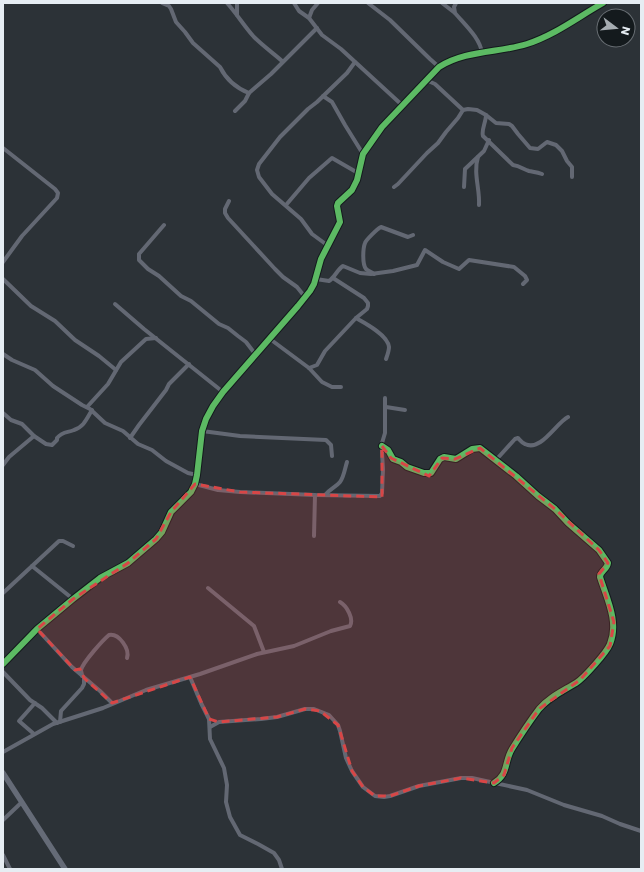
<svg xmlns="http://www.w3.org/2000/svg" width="644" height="872" viewBox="0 0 644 872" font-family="Poppins,sans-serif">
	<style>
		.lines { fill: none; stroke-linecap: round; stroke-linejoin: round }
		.minor { stroke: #636873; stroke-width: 4 }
		.tertiary { stroke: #636873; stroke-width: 5 }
		.secondary { stroke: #656b77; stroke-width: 5.5 }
		.cycleway-casing { stroke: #141a1d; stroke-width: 8 }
		.cycleway { stroke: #5cba63; stroke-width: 6 }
		.marked { fill: #d84646; fill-opacity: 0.2; stroke: #d84646; stroke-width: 3; stroke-dasharray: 8 5; stroke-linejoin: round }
	</style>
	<rect width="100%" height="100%" fill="#2c3237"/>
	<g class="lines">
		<!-- minor -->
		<g class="minor">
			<path d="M162,3L169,6L171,9L176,22L185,32L193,43L220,67C226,79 236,88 249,93"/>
			<path d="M227,3C237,14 244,26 254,37C263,46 273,53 282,61"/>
			<polyline points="237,3 237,15"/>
			<polyline points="294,3 299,11 309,18 322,35 341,49 402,105"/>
			<polyline points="368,3 390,20 430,59 439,67"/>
			<polyline points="442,3 455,13"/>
			<path d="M456,3L454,7L455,13C465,25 480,38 482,53"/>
			<polyline points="309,18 312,10 318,3"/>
			<polyline points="426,80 435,84 463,110"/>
			<polyline points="323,96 332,102 345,125 363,154"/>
			<polyline points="235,111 245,101 249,93 271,74 317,28"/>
			<path d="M486,115C486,122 481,130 483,136L513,165C520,166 523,169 529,171C534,172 537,172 542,174"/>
			<polyline points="3,148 55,189 58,193 57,198 22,236 3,262"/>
			<path d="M478,157C473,173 480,189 479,205"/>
			<polyline points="394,187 398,184 427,153 438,143 446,132 458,118 463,110 468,109 477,110 486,115 496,123 509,124 512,126 518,134 530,148 538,149 547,142 556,145 562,151 567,161 572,167 572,177"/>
			<polyline points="464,187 465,169 484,151 489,140"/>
			<polyline points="229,201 225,209 225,213 228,218 275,269 283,277 297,287 305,297"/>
			<polyline points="286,205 309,178 332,158 358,173"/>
			<polyline points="164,225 139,254 139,260 148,269 159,276 181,296 191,301 219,324 228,328 238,336 246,342 256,355"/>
			<polyline points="327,245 312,234 301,219 272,194 259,177 257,170 259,164 280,137 308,109 317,102 347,73 355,62"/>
			<path d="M374,274C372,272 368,271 366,269C362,264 363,248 365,243C366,240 377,229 381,227L408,237L413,235"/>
			<polyline points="3,279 31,306 55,321 75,340 99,356 116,370"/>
			<path d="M316,279L329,281C335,277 337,270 343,266L360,273L371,274L393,271L417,265L425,250L443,262L459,269L469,260L514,267L525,276L527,280L523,284"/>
			<polyline points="115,304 144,329 223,392"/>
			<path d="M356,318C365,323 388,335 389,347C389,351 387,356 386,359"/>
			<polyline points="270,339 309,368 322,382 332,387 341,387"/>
			<polyline points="3,354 12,360 35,370 53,386 82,405 90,409 105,423 123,431 138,444 152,450 166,461 188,473 197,475"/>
			<polyline points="309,368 317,365 325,351 356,318 367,309 368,306 368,303 364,298 333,278"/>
			<polyline points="87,407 108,384 121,362 146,339 156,338"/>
			<polyline points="386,407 405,410"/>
			<path d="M3,413L11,420L22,424L34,436L46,444L52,445L57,440V438C63,431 67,433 74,430C84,427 87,418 92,410"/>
			<polyline points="202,431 240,436 326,440 331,445 332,456"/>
			<polyline points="130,438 139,425 166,390 169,384 189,364"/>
			<path d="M382,446L388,450L393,459L401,462L407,467L424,473H431L440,459L444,457L456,459L472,449L480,448L516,476L538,496L555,509L568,523L599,550L608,563C607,570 600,571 600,577C607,599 619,622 610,644C607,652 584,678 576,683C563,691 549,697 539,709C530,721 520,736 512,749C504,762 509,774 494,783"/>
			<path d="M495,461L515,439L518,438C520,440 522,443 525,444C541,452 556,423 568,417"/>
			<polyline points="3,465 9,457 34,436"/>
			<polyline points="195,484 218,490 240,492 315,495 380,496 382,493 383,469 382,453 382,443 385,433 385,398"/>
			<path d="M325,495C330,489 336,487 340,482C344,477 345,468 347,462"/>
			<polyline points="314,536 315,495"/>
			<polyline points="32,566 73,599"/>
			<polyline points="208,588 254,626 264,652"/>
			<polyline points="3,593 59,541 63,541 73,546"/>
			<polyline points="37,629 72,667 100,691 112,703"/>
			<polyline points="3,672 30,700 42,708 57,723"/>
			<path d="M82,676C82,673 81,672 81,670C83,662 103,640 109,635C119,633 130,649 127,658"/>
			<polyline points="190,677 201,703 209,719 210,739 224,768 227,785 226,802 230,817 240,835 258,844 274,853 279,860 282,869"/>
			<polyline points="60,722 61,711 82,688 84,684 84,678"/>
			<polyline points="210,727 219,722 261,719 277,717 305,709 314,709 329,715 338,725 340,731 346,758 352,771 363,787 375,796 384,797 390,796 419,786 461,778 472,778 527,790 564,805 602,816 620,824 641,831"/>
			<polyline points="34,734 19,721 35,703"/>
			<path d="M3,752L53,724L103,708L146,690L200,674L257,654L294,646L331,631L350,626C354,619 347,606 340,602"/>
			<polyline points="3,820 22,802"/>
			<polyline points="3,855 10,869"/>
		</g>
		<!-- tertiary -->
		<path class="tertiary" d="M3,664L37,629L73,599L100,578L128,563L156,539L162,532L171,512L191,492L195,484L197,475L202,431L206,419L213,406L223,392L298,306L310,291L314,284L321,259L340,222L337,206L338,203L352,190L357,180L363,154L382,127L439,67C466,50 498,53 527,44C555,35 578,17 603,3"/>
		<!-- secondary -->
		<polyline class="secondary" points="3,773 65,869"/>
		<defs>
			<g id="cycleway">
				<path d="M382,446L388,450L393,459L401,462L407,467L424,473H431L440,459L444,457L456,459L472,449L480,448L516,476L538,496L555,509L568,523L599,550L608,563C607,570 600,571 600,577C607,599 619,622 610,644C607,652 584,678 576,683C563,691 549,697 539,709C530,721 520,736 512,749C504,762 509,774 494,783"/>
				<path d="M3,664L37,629L73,599L100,578L128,563L156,539L162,532L171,512L191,492L195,484L197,475L202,431L206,419L213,406L223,392L298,306L310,291L314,284L321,259L340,222L337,206L338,203L352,190L357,180L363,154L382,127L439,67C466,50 498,53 527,44C555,35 578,17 603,3"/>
			</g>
		</defs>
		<!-- cycleway casing -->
		<use href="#cycleway" class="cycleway-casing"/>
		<!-- cycleway -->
		<use href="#cycleway" class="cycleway"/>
	</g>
	<!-- marked area -->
	<path class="marked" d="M382,446L391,458L429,476L442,458L455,459L480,448L555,509L599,550L608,563L599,574L614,622L610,646L580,680L539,709L512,748L504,775L494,783L461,778L419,786L390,796H375L363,787L352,771L338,725L320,711L305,709L277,717L219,722L209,719L190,677L112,703L84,678L80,669L75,670L37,629L73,599L128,563L156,539L171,512L195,484L240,492L382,497Z"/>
	<!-- border -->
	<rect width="644" height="872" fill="none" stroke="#e6edf3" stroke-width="8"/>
	<!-- north arrow -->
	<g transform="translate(616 28) rotate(106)"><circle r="19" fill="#141a1d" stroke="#686e73"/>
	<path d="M0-3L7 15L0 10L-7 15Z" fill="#a5acb1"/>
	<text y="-6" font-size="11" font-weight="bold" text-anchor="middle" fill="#e6edf3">N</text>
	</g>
</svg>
